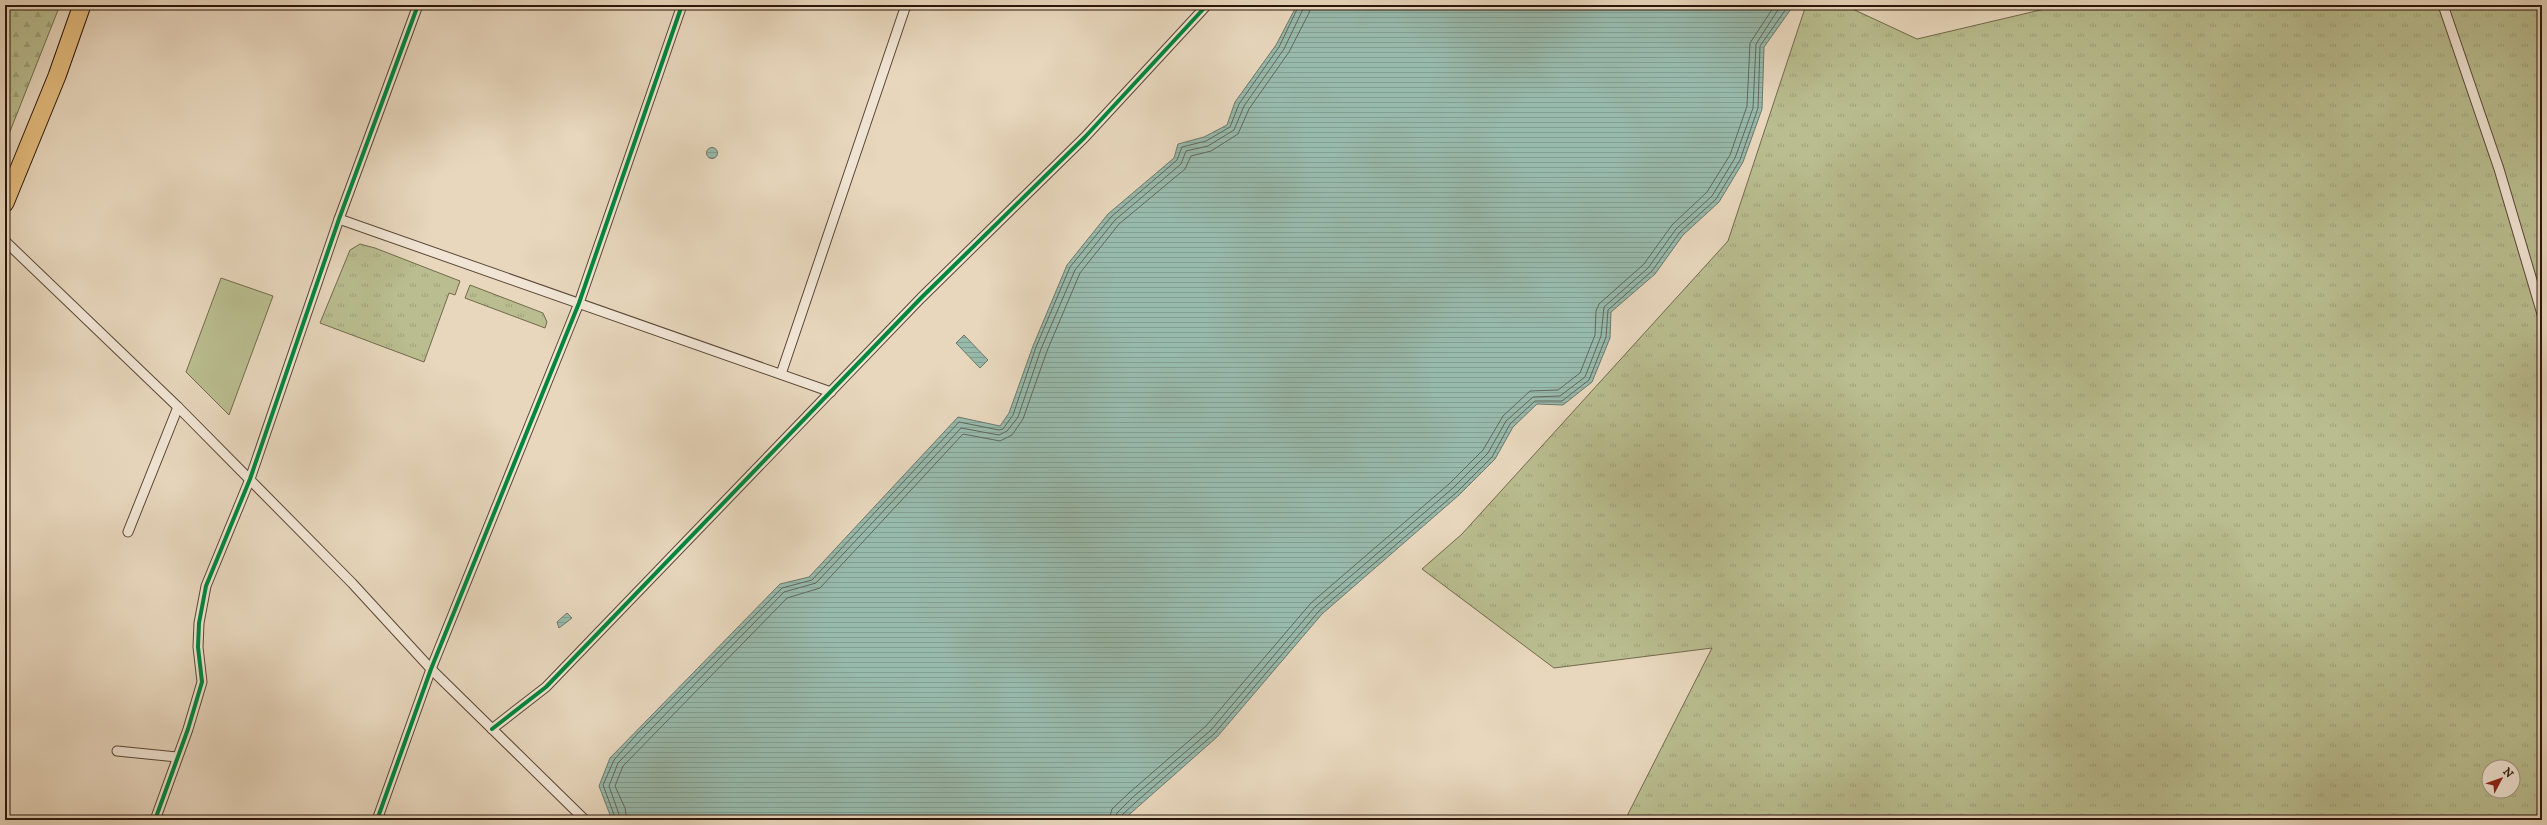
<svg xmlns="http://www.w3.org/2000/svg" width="2547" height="825" viewBox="0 0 2547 825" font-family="'IM FELL DW Pica',serif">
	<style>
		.grass { fill: url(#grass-tufts); stroke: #726a4c; fill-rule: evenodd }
		.forest { fill: url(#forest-firs); stroke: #726a4c }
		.pitch { fill: #b9bd8f; stroke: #726a4c }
		.water { fill: url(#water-rules); stroke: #6d786b }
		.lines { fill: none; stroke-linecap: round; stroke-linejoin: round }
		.shore { stroke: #62685b; stroke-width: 1 }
		.street-casing { stroke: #5b4637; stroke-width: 11 }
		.highway-casing { stroke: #2c160a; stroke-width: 19 }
		.street { stroke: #f0e5d4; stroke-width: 9 }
		.highway { stroke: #e4bc7e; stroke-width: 17 }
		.cycleway-casing { stroke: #f0e5d4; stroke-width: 6 }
		.cycleway { stroke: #00873e; stroke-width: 4 }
	</style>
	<defs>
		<pattern id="grass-tufts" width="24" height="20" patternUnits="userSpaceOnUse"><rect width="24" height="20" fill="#b9bd8f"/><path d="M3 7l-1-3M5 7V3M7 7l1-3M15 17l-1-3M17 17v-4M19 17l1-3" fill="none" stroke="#9fa27a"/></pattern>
		<pattern id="forest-firs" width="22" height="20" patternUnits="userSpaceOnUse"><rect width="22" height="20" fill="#b9bd8f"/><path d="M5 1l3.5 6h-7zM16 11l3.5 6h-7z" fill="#9fa27a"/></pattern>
		<pattern id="water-rules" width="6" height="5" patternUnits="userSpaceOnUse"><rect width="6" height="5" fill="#98baac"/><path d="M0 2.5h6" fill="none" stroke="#839f93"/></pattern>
	</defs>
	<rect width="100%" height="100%" fill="#e8d7bd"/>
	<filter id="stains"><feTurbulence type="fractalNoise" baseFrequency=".005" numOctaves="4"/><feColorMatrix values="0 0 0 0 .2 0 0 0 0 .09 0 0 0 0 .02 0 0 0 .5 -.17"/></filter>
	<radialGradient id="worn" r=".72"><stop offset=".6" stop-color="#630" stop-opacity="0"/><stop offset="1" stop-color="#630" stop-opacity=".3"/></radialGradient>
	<!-- grass -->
	<g class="grass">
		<path d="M1806,5H1844L1917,39L2049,8L2048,5H2542V820H1625L1712,648L1554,668L1422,569L1462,534L1728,241ZM2489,767H2513V791H2489Z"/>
		<polygon points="360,244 375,248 460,281 455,295 449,293 424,362 320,323 350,250"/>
		<polygon points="470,285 543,313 547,322 545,328 465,298"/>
	</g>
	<!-- forest -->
	<polygon class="forest" points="5,5 60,5 5,144"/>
	<!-- pitch -->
	<polygon class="pitch" points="221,278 273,296 229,415 186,372"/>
	<!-- water -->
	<g class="water">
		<polygon points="1297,5 1790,5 1791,9 1764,47 1762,109 1743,162 1719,202 1683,235 1655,274 1611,312 1610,338 1592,382 1563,405 1537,404 1513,427 1495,459 1459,495 1322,614 1217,737 1123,820 612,820 599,786 610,758 780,584 809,577 958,417 1000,426 1009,413 1033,346 1067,265 1108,214 1174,158 1178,144 1204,137 1227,125 1235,102 1276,45"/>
		<circle cx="712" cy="153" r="5.5"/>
		<polygon points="964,335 988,360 980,368 956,343"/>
		<polygon points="567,613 572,618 559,628 557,622"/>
	</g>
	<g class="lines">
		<!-- shore -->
		<g class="shore">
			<polyline points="616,820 603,785 614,760 638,733 782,588 812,580 959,422 999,430 1003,429 1013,415 1036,347 1070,267 1111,217 1177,160 1182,147 1206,141 1230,127 1239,104 1279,47 1299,5"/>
			<polyline points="621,820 609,786 618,763 784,592 816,583 961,428 999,435 1007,431 1018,417 1041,349 1075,270 1115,220 1181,164 1186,151 1208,146 1234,130 1244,106 1284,49 1305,5"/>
			<polyline points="627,820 625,808 615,786 623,766 787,598 820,588 963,434 1000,441 1012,435 1023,419 1047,351 1080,273 1119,224 1185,169 1191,156 1211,151 1238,134 1249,109 1289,52 1309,13 1311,5"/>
			<polyline points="1109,820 1112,809 1129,793 1206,726 1311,603 1449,484 1483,450 1503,416 1530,391 1558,390 1580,373 1595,335 1596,311 1599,304 1644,264 1672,225 1707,192 1730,155 1747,106 1750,43 1775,5"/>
			<polyline points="1115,820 1117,813 1133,797 1211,730 1315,607 1453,488 1488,453 1506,421 1533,397 1560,396 1585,377 1601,336 1604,307 1648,268 1676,229 1712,196 1735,158 1753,108 1756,44 1781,5"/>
			<polyline points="1120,820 1121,816 1137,801 1214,734 1319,611 1457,492 1492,457 1510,424 1535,401 1562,401 1589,380 1606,337 1608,310 1652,271 1680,232 1716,199 1740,160 1758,108 1760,46 1786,9 1787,5"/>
		</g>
		<defs>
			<g id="street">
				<polyline points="2443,5 2499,169 2542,314"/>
				<polyline points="339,219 831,392"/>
				<polyline points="5,241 178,407 352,583 431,669 585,820"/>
				<polyline points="781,374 906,5"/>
				<polyline points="128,532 178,407"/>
				<polyline points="492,729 546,687 921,298 1085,137 1207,5"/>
				<polyline points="117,751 177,757"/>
				<polyline points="155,820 188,729 202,682 198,647 199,623 206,586 250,479 339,219 418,5"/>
				<polyline points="377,820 431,669 579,303 682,5"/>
			</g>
			<polyline id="highway" points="5,203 57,76 82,5"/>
		</defs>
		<!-- street casing -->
		<use href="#street" class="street-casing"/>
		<!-- highway casing -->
		<use href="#highway" class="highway-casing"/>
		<!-- street -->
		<use href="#street" class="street"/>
		<!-- highway -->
		<use href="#highway" class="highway"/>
		<defs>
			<g id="cycleway">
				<polyline points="492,729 546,687 921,298 1085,137 1207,5"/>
				<polyline points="155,820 188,729 202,682 198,647 199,623 206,586 250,479 339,219 418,5"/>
				<polyline points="377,820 431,669 579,303 682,5"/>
			</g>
		</defs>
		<!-- cycleway casing -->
		<use href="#cycleway" class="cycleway-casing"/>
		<!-- cycleway -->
		<use href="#cycleway" class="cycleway"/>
	</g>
	<!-- margin -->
	<rect width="2547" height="825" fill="none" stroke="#e8d7bd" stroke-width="20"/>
	<rect x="6" y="6" width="2535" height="813" fill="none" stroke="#2c160a" stroke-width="2"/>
	<rect x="10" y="10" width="2527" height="805" fill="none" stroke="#2c160a"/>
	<!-- north arrow -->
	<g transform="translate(2501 779) rotate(49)"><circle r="19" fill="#f0e5d4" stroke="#a29283"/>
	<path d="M0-3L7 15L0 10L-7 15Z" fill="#8f2418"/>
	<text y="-6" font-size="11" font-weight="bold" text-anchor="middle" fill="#2c160a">N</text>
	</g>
	<rect width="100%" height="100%" filter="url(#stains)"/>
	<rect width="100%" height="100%" fill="url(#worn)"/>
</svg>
